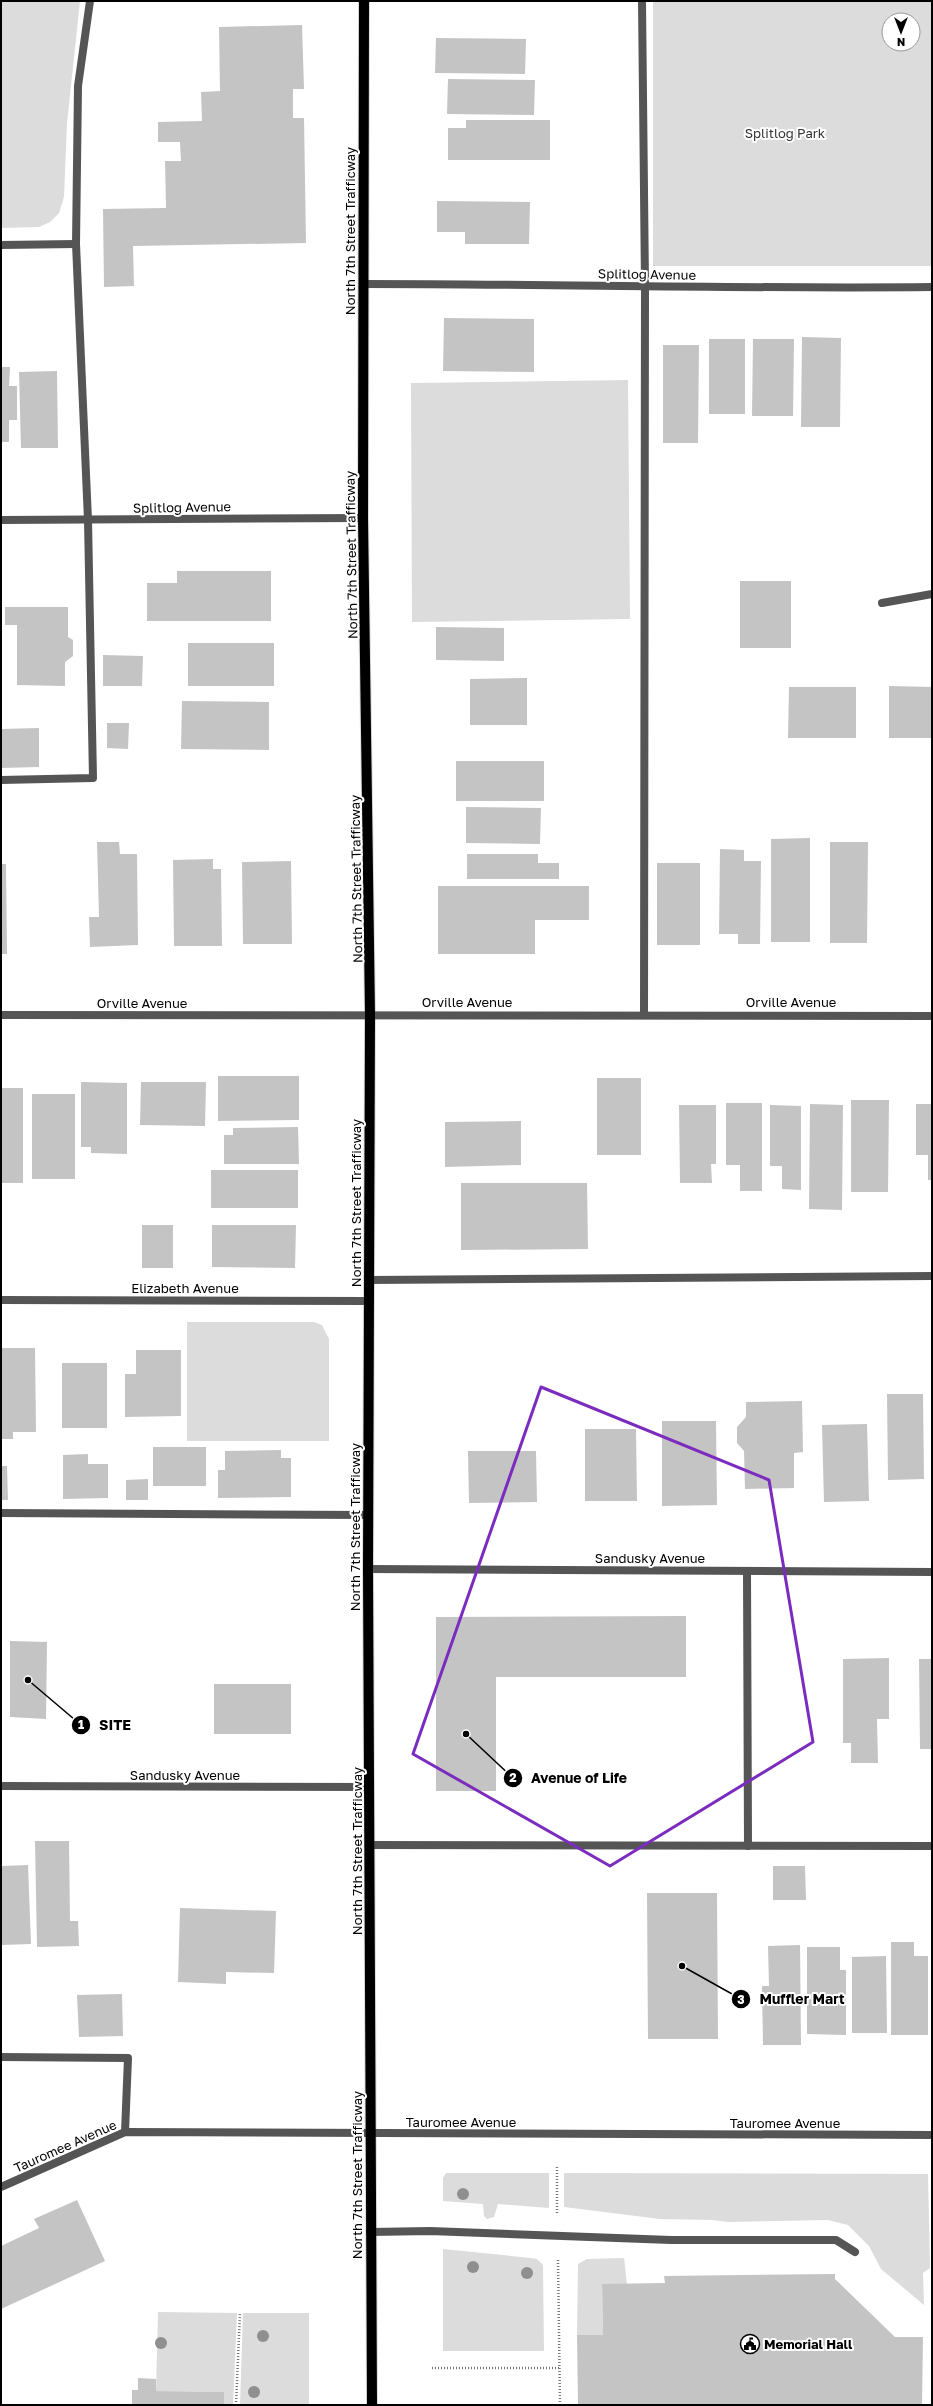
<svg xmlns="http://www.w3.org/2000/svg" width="933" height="2406" viewBox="0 0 933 2406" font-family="'Golos Text',sans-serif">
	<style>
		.green { fill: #dcdcdc; fill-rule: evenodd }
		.building { fill: #c4c4c4 }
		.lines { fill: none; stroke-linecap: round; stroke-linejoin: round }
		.primary-casing { stroke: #dbdbdb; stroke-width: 12 }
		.path { stroke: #777; stroke-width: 2.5; stroke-dasharray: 1 2; stroke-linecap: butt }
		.service { stroke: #555; stroke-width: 8 }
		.minor { stroke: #555; stroke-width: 8 }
		.primary { stroke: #000; stroke-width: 10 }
		.tree { fill: #8f8f8f }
		.marked { fill: none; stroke: #7b2cbf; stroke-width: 3; stroke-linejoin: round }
		.labels { text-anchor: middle; stroke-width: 4; stroke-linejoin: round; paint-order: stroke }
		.park-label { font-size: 13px; fill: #333; stroke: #fff }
		.street-label { font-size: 13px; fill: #000; stroke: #fff }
		.poi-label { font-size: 13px; font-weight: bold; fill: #000; stroke: #fff; text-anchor: start }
		.leader { fill: none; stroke: #000; stroke-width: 1.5 }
		.callout-dot { fill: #000; stroke: #fff; stroke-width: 1.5 }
		.mark-label { font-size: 12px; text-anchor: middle; font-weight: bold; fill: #fff }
		.callout-label { font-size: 14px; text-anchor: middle; font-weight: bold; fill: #000; stroke: #fff; stroke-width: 4; stroke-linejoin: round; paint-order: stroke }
	</style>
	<rect width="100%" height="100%" fill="#fff"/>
	<!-- green -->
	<g class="green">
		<polygon points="1,1 80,1 67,123 64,197 59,213 50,222 39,227 1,228"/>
		<path d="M653,1H932V266H653ZM889,20H913V44H889Z"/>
		<polygon points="628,380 630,619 412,622 411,383"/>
		<polygon points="187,1322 314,1322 322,1325 329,1339 329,1441 187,1441"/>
		<polygon points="446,2173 549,2173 549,2208 498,2204 494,2217 487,2219 484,2216 483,2204 443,2201 443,2178"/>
		<polygon points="564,2173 928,2174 930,2268 923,2273 924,2305 881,2269 869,2246 848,2225 828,2220 728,2222 712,2220 660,2219 564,2207"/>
		<polygon points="443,2249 531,2258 537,2259 543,2265 544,2351 443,2351"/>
		<polygon points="624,2258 627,2284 602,2284 603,2335 577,2335 578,2264 587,2259"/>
		<polygon points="158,2312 237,2313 233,2405 224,2405 223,2392 156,2391"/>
		<polygon points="243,2313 309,2313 309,2405 240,2405"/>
	</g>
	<!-- building -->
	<g class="building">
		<polygon points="302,25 304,89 293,89 293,118 304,118 306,243 133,246 134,286 104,287 103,209 166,208 165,161 181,161 180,142 158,142 158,122 202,121 201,92 220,91 219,27"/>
		<polygon points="436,38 526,39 525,74 435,73"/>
		<polygon points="448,79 535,80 534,115 447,114"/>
		<polygon points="466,120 550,120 550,160 448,160 448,128 466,128"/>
		<polygon points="437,201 530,202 529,244 465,244 465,232 437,232"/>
		<polygon points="444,318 534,319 534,372 443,371"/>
		<polygon points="802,337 841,338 840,427 801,427"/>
		<rect x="709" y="339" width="36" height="75"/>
		<polygon points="753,339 794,339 793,416 752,416"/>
		<polygon points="663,345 699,345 698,443 663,443"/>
		<polygon points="1,367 10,367 9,386 17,386 17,420 9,420 9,442 1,442"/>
		<polygon points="57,371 58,448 21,448 19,372"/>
		<polygon points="177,571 271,571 271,621 147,621 147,583 177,583"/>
		<rect x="740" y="581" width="51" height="67"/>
		<polygon points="5,607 68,607 68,637 73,640 73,656 65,662 65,686 17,685 17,625 5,625"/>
		<polygon points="436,627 504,628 504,661 436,660"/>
		<rect x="188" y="643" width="86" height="43"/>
		<polygon points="103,655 143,656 142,686 103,686"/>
		<polygon points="527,678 527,725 470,725 470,679"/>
		<polygon points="889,686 932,687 932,738 889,738"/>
		<polygon points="789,687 856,687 856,738 788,738"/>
		<polygon points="182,701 269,702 269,750 181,749"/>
		<polygon points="107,723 129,723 128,749 107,748"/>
		<polygon points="39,728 39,767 1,768 1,729"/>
		<rect x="456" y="761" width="88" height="40"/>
		<polygon points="466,807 541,808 540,844 466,843"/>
		<polygon points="810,838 810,942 771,942 771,839"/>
		<polygon points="97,842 119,842 120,854 137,854 138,945 90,947 89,917 99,917"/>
		<polygon points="830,842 868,842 867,943 830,943"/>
		<polygon points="720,849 744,850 744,861 761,861 760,944 738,944 738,934 719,934"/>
		<polygon points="467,854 538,854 538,863 559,863 559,879 467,879"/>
		<polygon points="213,859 213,869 221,869 222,946 174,946 173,860"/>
		<polygon points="291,861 292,944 243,944 242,862"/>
		<rect x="657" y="863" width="43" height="82"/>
		<polygon points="1,864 6,864 7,954 1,954"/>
		<polygon points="438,886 589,886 589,920 535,920 535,954 438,954"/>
		<polygon points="218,1076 299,1076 299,1120 218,1121"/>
		<rect x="597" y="1078" width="44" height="77"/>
		<polygon points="81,1082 127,1083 127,1154 91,1153 91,1147 81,1147"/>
		<polygon points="141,1082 206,1082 205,1126 140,1125"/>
		<rect x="1" y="1088" width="22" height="95"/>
		<rect x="32" y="1094" width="43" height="85"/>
		<polygon points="851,1100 889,1100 888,1192 851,1192"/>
		<polygon points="726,1103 762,1103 762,1191 740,1191 740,1165 726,1165"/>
		<polygon points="810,1104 843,1105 842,1210 809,1209"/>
		<polygon points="916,1104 932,1104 932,1180 928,1180 928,1155 916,1155"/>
		<polygon points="679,1105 716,1105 716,1164 711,1164 712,1183 680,1183"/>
		<polygon points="770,1105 801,1106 801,1190 782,1189 782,1166 770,1166"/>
		<polygon points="521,1121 521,1165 445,1167 445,1122"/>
		<polygon points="298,1127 299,1164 224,1164 224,1135 233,1135 233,1128"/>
		<rect x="211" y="1170" width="87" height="38"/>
		<polygon points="461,1183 587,1183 588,1249 461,1250"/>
		<rect x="142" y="1225" width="31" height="43"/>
		<polygon points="212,1225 296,1225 295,1268 212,1267"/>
		<polygon points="1,1348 35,1348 36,1432 13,1432 13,1439 2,1439 1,1430"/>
		<polygon points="136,1350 181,1350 181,1416 125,1417 125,1374 136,1374"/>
		<rect x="62" y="1363" width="45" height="65"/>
		<polygon points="887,1394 923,1394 924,1479 888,1480"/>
		<polygon points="802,1401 803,1452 794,1453 794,1488 745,1489 744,1451 737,1443 737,1427 746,1417 746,1402"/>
		<polygon points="662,1421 716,1421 717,1505 662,1506"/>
		<polygon points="867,1424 869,1501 824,1502 822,1425"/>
		<polygon points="585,1429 636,1429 637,1501 585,1501"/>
		<rect x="153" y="1447" width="53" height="39"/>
		<polygon points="281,1450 281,1458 291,1458 291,1497 218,1498 218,1470 225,1470 225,1451"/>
		<polygon points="468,1451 536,1451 537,1502 469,1503"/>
		<polygon points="88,1454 88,1464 108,1464 108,1498 63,1499 63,1455"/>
		<polygon points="1,1466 7,1466 8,1500 1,1500"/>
		<polygon points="148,1479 148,1500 126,1500 126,1480"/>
		<polygon points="686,1616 686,1677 496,1677 496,1791 436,1791 436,1617"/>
		<polygon points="10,1641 47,1642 46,1719 10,1717"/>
		<polygon points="889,1658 889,1719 877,1719 878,1763 851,1763 851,1743 843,1743 843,1659"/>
		<polygon points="919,1659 932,1659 932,1749 920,1749"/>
		<rect x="214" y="1684" width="77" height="50"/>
		<polygon points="35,1841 69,1841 70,1921 78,1921 79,1946 37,1947"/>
		<polygon points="28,1865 31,1944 1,1945 1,1866"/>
		<polygon points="773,1866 805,1866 806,1900 773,1900"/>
		<polygon points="647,1893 717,1893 718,2039 648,2039"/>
		<polygon points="180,1908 276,1911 274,1973 226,1972 226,1984 178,1982"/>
		<polygon points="891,1942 914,1942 914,1956 928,1956 928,2035 891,2035"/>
		<polygon points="800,1945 801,2045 763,2045 762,1986 769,1986 768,1946"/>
		<polygon points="807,1947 840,1947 840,1970 846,1970 846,2035 807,2034"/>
		<polygon points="886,1956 887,2033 852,2033 852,1957"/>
		<polygon points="122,1994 123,2036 79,2037 77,1995"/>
		<polygon points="77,2200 105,2261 1,2309 1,2246 39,2228 34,2219"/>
		<polygon points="835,2274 835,2279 895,2337 923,2337 922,2405 578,2405 577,2335 603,2335 602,2284 665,2283 664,2276"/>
		<polygon points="138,2378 156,2379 156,2391 224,2392 224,2405 132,2405 132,2390 138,2390"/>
	</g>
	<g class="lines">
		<defs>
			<polyline id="primary" points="364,1 363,518 370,1014 368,1569 372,2405"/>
		</defs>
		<!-- primary casing -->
		<use href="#primary" class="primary-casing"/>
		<!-- path -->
		<g class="path">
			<polyline points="557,2213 557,2167"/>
			<polyline points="558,2260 560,2405"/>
			<polyline points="432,2368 560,2368"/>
			<polyline points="236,2405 240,2313"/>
		</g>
		<!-- service -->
		<g class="service">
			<polyline points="642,1 645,285 644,1014"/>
			<polyline points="1,245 76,244"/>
			<polyline points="1,780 93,778 88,520 76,244 78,86 90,1"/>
			<polyline points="369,1280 932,1276"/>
			<polyline points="1,1513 368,1515"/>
			<polyline points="747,1571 748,1846"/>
			<polyline points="370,1845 932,1846"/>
			<polyline points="1,2057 128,2058 125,2132"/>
			<polyline points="370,2232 430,2231 671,2240 836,2240 855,2252"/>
		</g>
		<!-- minor -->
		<g class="minor">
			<path d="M363,284C552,284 742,289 932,287"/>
			<polyline points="1,520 363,518"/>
			<polyline points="882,603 932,594"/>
			<polyline points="1,1015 932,1016"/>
			<polyline points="1,1300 369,1301"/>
			<polyline points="368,1569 932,1572"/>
			<polyline points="1,1786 370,1787"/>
			<polyline points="1,2187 125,2132 932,2135"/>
		</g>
		<!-- primary -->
		<use href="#primary" class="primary"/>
	</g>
	<!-- trees -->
	<g class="tree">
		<circle cx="463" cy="2194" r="6"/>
		<circle cx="473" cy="2267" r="6"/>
		<circle cx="527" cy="2273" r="6"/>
		<circle cx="263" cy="2336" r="6"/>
		<circle cx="161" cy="2343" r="6"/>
		<circle cx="254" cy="2392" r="6"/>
	</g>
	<!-- marked area -->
	<path class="marked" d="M541,1387L769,1480L813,1742L610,1866L413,1754Z"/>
	<!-- icons -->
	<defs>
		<symbol id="civic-ring" viewBox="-11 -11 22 22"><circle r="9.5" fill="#fff" stroke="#000" stroke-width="1.5"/><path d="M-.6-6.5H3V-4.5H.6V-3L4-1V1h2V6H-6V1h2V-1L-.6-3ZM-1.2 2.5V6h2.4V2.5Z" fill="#000"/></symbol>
	</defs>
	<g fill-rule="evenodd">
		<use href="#civic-ring" x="739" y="2333" width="22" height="22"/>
	</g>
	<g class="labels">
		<!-- park labels -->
		<g class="park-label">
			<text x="785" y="138">Splitlog Park</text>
		</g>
		<!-- street labels -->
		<g class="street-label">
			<text transform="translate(350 231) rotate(-90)" y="5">North 7th Street Trafficway</text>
			<text transform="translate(647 274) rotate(1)" y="5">Splitlog Avenue</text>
			<text transform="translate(182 507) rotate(-1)" y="5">Splitlog Avenue</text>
			<text transform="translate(351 555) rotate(-91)" y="5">North 7th Street Trafficway</text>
			<text transform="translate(356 879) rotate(-91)" y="5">North 7th Street Trafficway</text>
			<text x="467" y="1007">Orville Avenue</text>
			<text x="791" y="1007">Orville Avenue</text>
			<text x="142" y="1008">Orville Avenue</text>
			<text transform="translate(356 1203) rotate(-90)" y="5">North 7th Street Trafficway</text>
			<text x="185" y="1293">Elizabeth Avenue</text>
			<text transform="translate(355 1527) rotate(-90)" y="5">North 7th Street Trafficway</text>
			<text x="650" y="1563">Sandusky Avenue</text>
			<text x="185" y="1780">Sandusky Avenue</text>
			<text transform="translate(357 1851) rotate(-90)" y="5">North 7th Street Trafficway</text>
			<text x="461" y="2127">Tauromee Avenue</text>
			<text x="785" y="2128">Tauromee Avenue</text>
			<text transform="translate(65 2146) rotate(-24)" y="5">Tauromee Avenue</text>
			<text transform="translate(357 2175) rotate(-90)" y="5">North 7th Street Trafficway</text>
		</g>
		<!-- poi labels -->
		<g class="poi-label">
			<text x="764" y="2349">Memorial Hall</text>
		</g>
	</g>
	<!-- callouts -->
	<path class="leader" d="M28 1680L81 1725M466 1734L513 1778M682 1966L741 1999"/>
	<g class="callout-dot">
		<circle cx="28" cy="1680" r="4"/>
		<circle cx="466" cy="1734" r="4"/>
		<circle cx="682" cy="1966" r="4"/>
		<circle cx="81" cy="1725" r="10"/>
		<circle cx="513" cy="1778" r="10"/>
		<circle cx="741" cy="1999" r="10"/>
	</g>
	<g class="mark-label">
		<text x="81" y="1729">1</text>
		<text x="513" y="1782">2</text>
		<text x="741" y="2004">3</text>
	</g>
	<g class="callout-label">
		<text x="115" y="1730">SITE</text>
		<text x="579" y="1783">Avenue of Life</text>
		<text x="802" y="2004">Muffler Mart</text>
	</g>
	<!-- border -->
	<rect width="933" height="2406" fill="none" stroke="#000000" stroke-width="4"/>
	<!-- north arrow -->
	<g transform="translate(901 32) rotate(180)"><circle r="19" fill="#ffffff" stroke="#999999"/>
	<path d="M0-3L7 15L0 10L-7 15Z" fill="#000000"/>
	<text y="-6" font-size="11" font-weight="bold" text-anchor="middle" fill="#000000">N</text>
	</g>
</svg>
